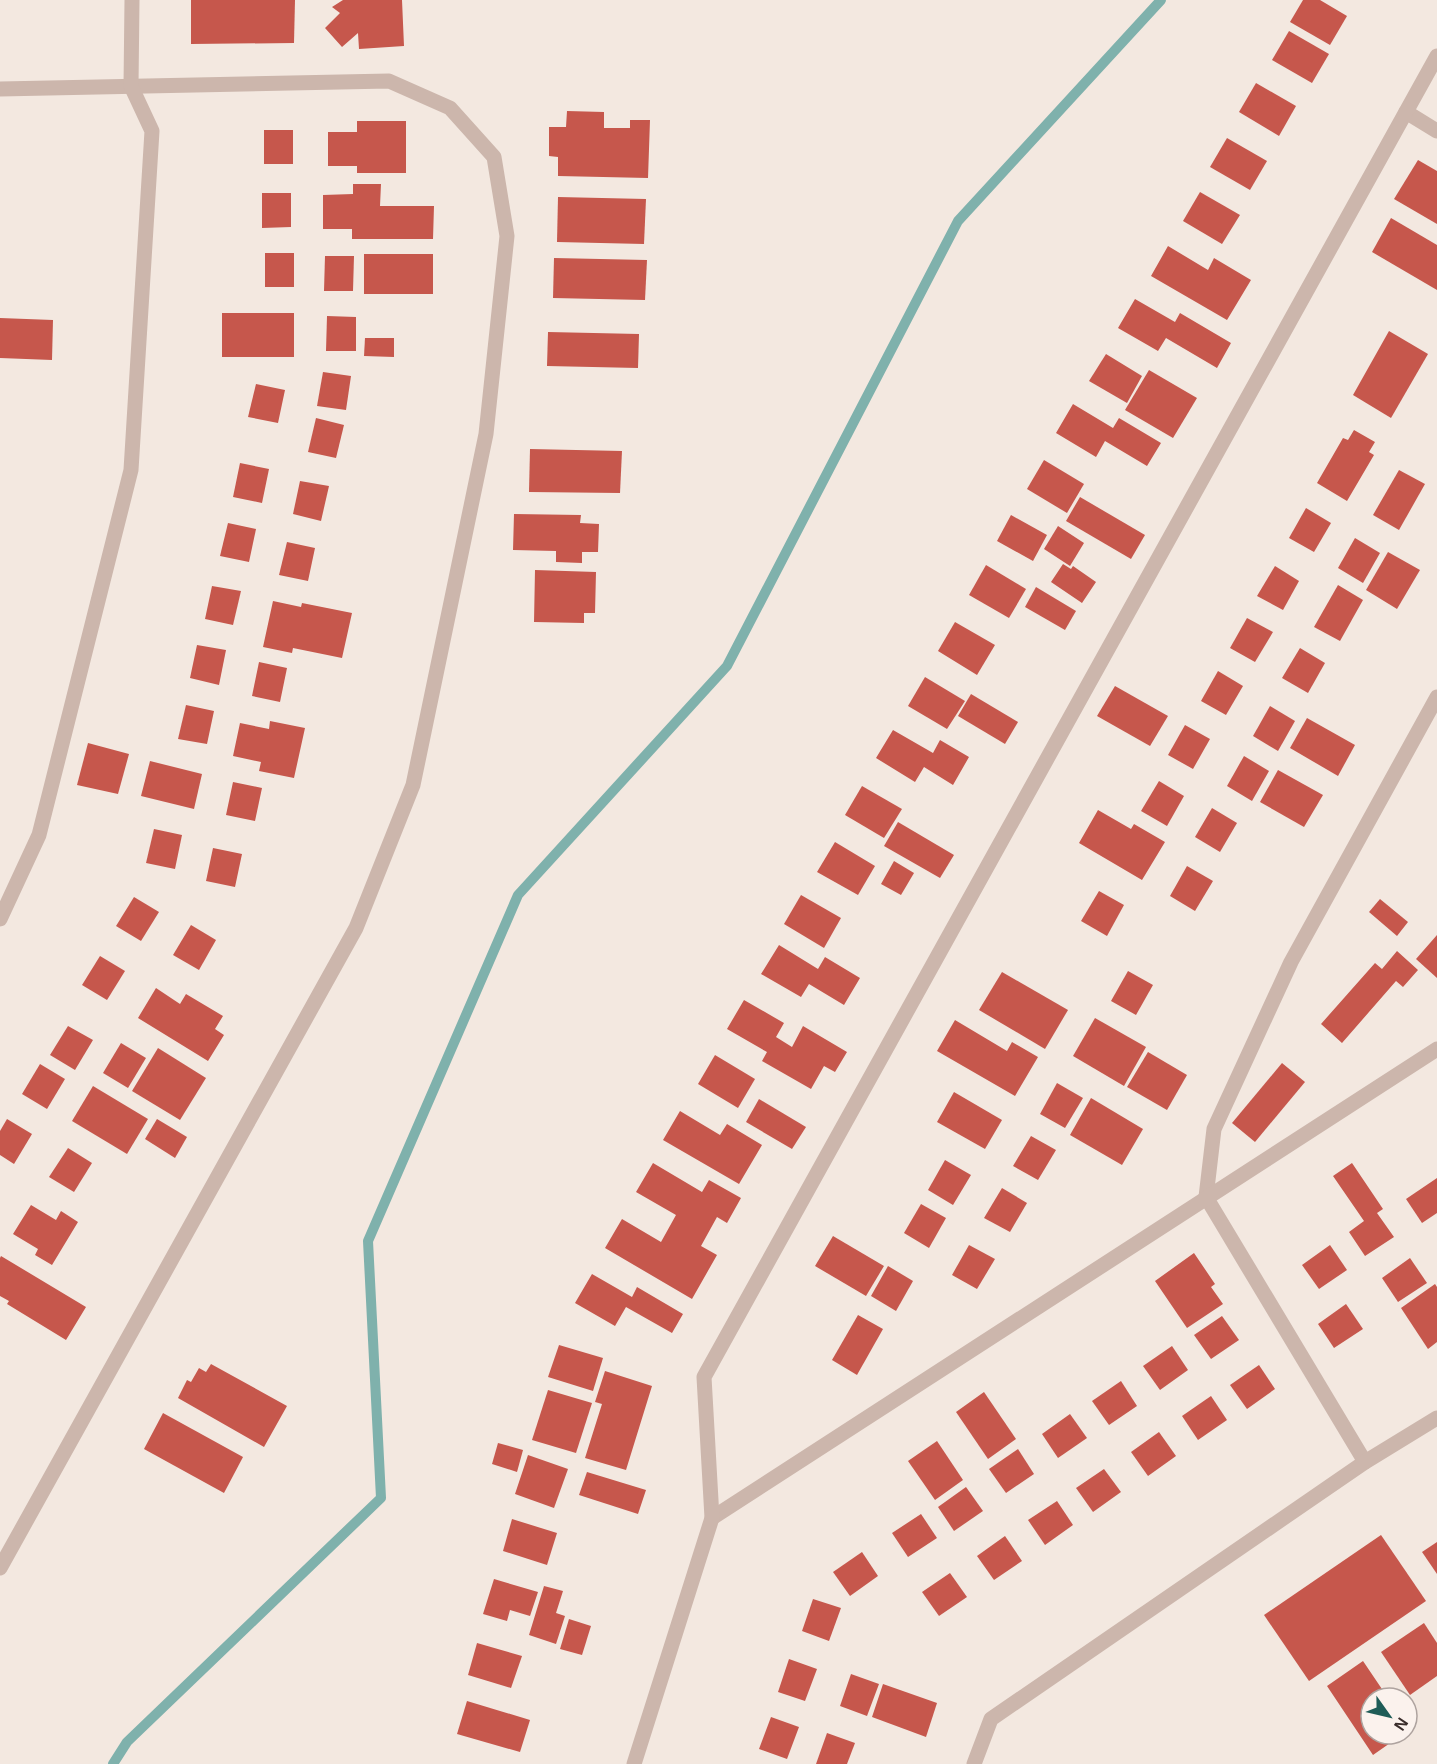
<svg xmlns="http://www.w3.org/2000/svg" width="1437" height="1764" viewBox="0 0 1437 1764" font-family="Helvetica,sans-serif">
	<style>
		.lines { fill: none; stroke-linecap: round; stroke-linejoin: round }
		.stream { stroke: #7fb1ac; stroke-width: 10 }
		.building { fill: #c6574c }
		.street { stroke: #ccb6ac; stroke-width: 15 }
	</style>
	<rect width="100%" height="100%" fill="#f3e8e0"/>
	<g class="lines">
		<!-- stream -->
		<polyline class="stream" points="113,1764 127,1742 381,1498 368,1241 518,895 727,666 958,221 1161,0"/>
	</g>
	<!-- building -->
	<g class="building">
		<polygon points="191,0 295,0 294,43 191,44"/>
		<polygon points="343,0 402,0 404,46 359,49 358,33 342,47 325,28 340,13 332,7"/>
		<polygon points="1303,0 1320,0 1347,16 1330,45 1290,22"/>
		<polygon points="1289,31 1329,54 1312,83 1272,60"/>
		<polygon points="1256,83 1296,106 1279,136 1239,112"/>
		<polygon points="567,111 604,112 604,128 630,128 630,120 650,120 648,178 558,176 558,157 549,156 549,127 566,127"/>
		<polygon points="357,121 406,121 406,173 357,173 357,166 328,166 328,132 357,132"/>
		<rect x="264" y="130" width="29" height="34"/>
		<polygon points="1227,138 1267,161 1250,190 1210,167"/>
		<polygon points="1418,160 1437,171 1437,224 1394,199"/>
		<polygon points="353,184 381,184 380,206 434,206 433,239 352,239 352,229 323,229 323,195 353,194"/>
		<polygon points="1200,192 1240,215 1222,244 1183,221"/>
		<polygon points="262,193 291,193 291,227 262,228"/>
		<polygon points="558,197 646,199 644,244 557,242"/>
		<polygon points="1391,218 1437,245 1437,290 1372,252"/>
		<polygon points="1168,246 1208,270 1214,258 1251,280 1227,320 1151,276"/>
		<rect x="265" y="253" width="29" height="34"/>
		<rect x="364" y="254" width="69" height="40"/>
		<polygon points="325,256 354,256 353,291 324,291"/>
		<polygon points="554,258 647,260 645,300 553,298"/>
		<polygon points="1135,299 1175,322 1180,313 1231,343 1217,368 1166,338 1158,351 1118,328"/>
		<rect x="222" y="313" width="72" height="44"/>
		<polygon points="327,316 356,317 356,351 326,351"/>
		<polygon points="0,318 53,320 52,360 0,358"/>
		<polygon points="1389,331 1428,354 1391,418 1353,395"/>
		<polygon points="548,332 639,334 638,368 547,366"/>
		<polygon points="365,338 394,338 394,357 364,356"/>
		<polygon points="1106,354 1142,376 1127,403 1089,381"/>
		<polygon points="1149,370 1197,398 1173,438 1125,410"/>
		<polygon points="323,372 351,376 346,410 317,406"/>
		<polygon points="256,384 285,390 278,423 248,417"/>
		<polygon points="1073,404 1113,428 1119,418 1161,443 1147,466 1105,441 1096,457 1056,433"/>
		<polygon points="316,418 344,425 336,458 308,452"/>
		<polygon points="1354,430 1375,442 1369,452 1374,455 1347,501 1317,483 1343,438 1348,440"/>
		<polygon points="530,449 622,451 620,493 529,492"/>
		<polygon points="1044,460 1084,484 1067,513 1027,489"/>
		<polygon points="240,463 269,469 262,503 233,497"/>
		<polygon points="1399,470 1425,484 1399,530 1373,515"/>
		<polygon points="300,481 329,486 321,521 293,514"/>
		<polygon points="1080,497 1145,535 1131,559 1066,521"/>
		<polygon points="1306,508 1331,523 1314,552 1289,538"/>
		<polygon points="514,514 581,515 580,523 599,524 598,552 582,552 582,563 556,562 556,551 513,550"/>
		<polygon points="1011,515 1047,535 1033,561 997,541"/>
		<polygon points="228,523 256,529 249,562 220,556"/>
		<polygon points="1058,526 1084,543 1070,566 1044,549"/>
		<polygon points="1355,538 1380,553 1363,583 1338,568"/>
		<polygon points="287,542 315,548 308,581 279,575"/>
		<polygon points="1388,552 1420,570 1397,609 1366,590"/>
		<polygon points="1063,564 1071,569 1073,566 1096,582 1082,603 1051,582"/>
		<polygon points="986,565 1026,589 1009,618 969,595"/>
		<polygon points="1275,566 1299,581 1283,610 1257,596"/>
		<polygon points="535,570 596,572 595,613 584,613 584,623 534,622"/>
		<polygon points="1338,585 1363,600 1340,641 1314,627"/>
		<polygon points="212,586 241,591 233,625 205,619"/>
		<polygon points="1036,587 1076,611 1065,630 1025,607"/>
		<polygon points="273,601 301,607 302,603 352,613 342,658 293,648 292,653 263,647"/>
		<polygon points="1247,618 1273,632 1255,662 1230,648"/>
		<polygon points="955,622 995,645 977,675 938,651"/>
		<polygon points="197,645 226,650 219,685 190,678"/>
		<polygon points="1300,648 1325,663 1308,693 1282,678"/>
		<polygon points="259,662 287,668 280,702 252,696"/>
		<polygon points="1218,671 1243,686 1226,715 1201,701"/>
		<polygon points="925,677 965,701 947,729 908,706"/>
		<polygon points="1115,686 1168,716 1150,746 1097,716"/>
		<polygon points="971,694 1018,722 1005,744 958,716"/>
		<polygon points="186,705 214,711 207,744 178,739"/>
		<polygon points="1270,706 1295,721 1278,751 1253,736"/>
		<polygon points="1307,718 1355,745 1338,776 1290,748"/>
		<polygon points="270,721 305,728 294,778 259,771 261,762 233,756 240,723 269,729"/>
		<polygon points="1185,725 1210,739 1193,769 1168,755"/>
		<polygon points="893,730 933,753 940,740 969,757 953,785 924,767 915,782 876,758"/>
		<polygon points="88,743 129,754 118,794 77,785"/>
		<polygon points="1244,756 1269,771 1252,801 1227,786"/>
		<polygon points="150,761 202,774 194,809 141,796"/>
		<polygon points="1278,770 1323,795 1304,827 1260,802"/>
		<polygon points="1159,781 1184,796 1167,826 1141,811"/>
		<polygon points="233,782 262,788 255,821 226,815"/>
		<polygon points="862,786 902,809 884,838 845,815"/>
		<polygon points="1212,808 1237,823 1220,852 1195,837"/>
		<polygon points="1098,810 1131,829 1134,824 1165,842 1142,880 1079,843"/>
		<polygon points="898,822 954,855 940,878 884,846"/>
		<polygon points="154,829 182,835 175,869 146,863"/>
		<polygon points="835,842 875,866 858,895 817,872"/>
		<polygon points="213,848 242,854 235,887 206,881"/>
		<polygon points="894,861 914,873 901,895 881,884"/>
		<polygon points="1187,866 1213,881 1195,911 1170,896"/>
		<polygon points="1099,891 1124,905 1107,936 1081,921"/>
		<polygon points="801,895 841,918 824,948 784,924"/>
		<polygon points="134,897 159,912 141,941 116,926"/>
		<polygon points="1380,899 1408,922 1397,936 1369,912"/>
		<polygon points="191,925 216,940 199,970 173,955"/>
		<polygon points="1437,935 1437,978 1416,959"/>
		<polygon points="779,945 818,969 825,957 860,978 844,1005 809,984 801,997 761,974"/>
		<polygon points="1397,951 1418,970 1403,987 1396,981 1342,1043 1321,1024 1375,963 1382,969"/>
		<polygon points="100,956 125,971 107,1000 82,985"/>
		<polygon points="1128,971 1153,985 1136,1015 1111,1001"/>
		<polygon points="1002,972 1068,1010 1045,1049 979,1010"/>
		<polygon points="156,988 180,1004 186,994 223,1016 215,1029 224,1035 208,1061 138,1018"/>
		<polygon points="744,1000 784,1023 776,1037 792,1047 803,1026 847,1052 835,1072 824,1066 811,1089 762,1061 767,1052 727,1029"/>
		<polygon points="1095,1018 1146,1047 1124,1086 1073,1056"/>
		<polygon points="955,1020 1007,1051 1012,1042 1038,1057 1015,1096 937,1051"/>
		<polygon points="68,1026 93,1040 75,1070 50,1055"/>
		<polygon points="121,1043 146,1058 128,1088 103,1073"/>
		<polygon points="158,1048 206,1078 180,1120 132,1091"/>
		<polygon points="1148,1052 1187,1075 1167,1110 1127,1087"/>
		<polygon points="715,1055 755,1079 738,1108 698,1084"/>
		<polygon points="1282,1063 1305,1082 1255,1142 1232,1123"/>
		<polygon points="40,1064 65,1079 47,1109 22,1094"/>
		<polygon points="1057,1083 1083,1098 1065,1128 1040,1114"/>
		<polygon points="93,1086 148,1119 127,1154 72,1121"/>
		<polygon points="954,1092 1002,1120 985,1149 937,1122"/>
		<polygon points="1091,1098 1143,1129 1122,1165 1070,1135"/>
		<polygon points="759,1099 806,1127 792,1149 746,1122"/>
		<polygon points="680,1111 720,1135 727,1124 762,1145 739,1184 663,1140"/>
		<polygon points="7,1119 32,1134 14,1164 0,1155 0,1131"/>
		<polygon points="157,1119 187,1137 175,1158 145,1139"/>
		<polygon points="1031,1136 1056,1150 1038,1180 1013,1166"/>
		<polygon points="68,1148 92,1163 74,1192 49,1177"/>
		<polygon points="945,1160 971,1175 953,1205 928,1190"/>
		<polygon points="653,1163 702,1192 709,1180 741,1198 727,1223 717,1217 701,1246 717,1255 692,1299 605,1248 622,1219 661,1242 676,1215 636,1192"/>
		<polygon points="1352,1163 1383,1209 1377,1213 1394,1237 1365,1256 1349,1232 1364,1221 1333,1176"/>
		<polygon points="1437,1178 1437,1213 1422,1223 1406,1199"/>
		<polygon points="1002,1188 1027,1203 1010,1232 984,1218"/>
		<polygon points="921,1204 946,1218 929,1248 904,1233"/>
		<polygon points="31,1205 56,1220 61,1211 78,1222 52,1265 35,1255 38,1249 13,1234"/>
		<polygon points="833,1236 884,1266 866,1296 815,1266"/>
		<polygon points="969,1245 995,1259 977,1289 952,1275"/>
		<polygon points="1330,1245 1347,1270 1319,1289 1302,1265"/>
		<polygon points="1194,1253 1215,1284 1211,1287 1223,1304 1187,1328 1155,1281"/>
		<polygon points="1,1256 86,1307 66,1340 7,1304 9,1301 0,1296 0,1258"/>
		<polygon points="1410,1258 1427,1283 1398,1302 1382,1278"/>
		<polygon points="888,1266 913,1281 896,1311 871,1296"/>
		<polygon points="592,1274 632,1297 637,1287 683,1314 672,1333 626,1307 615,1326 575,1303"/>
		<polygon points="1435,1284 1437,1287 1437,1342 1428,1349 1401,1308"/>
		<polygon points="1346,1304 1363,1329 1334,1348 1318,1324"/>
		<polygon points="858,1315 883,1329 857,1375 832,1360"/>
		<polygon points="1222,1316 1239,1340 1211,1359 1194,1335"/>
		<polygon points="559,1345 603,1358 593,1391 548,1377"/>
		<polygon points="1172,1346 1188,1370 1160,1390 1143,1366"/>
		<polygon points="211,1364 287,1406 264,1447 178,1398 187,1380 191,1382 199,1368 206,1372"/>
		<polygon points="1259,1365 1275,1389 1247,1409 1230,1385"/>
		<polygon points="605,1371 652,1386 626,1470 585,1458 602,1404 595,1402"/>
		<polygon points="1121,1381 1137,1406 1109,1425 1092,1401"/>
		<polygon points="548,1390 592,1403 576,1453 532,1440"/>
		<polygon points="984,1392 1016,1439 988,1459 956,1412"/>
		<polygon points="1211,1396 1227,1420 1198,1440 1182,1416"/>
		<polygon points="163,1413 243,1457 224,1493 144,1449"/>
		<polygon points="1070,1414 1087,1438 1058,1458 1042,1434"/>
		<polygon points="1159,1432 1176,1456 1148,1476 1131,1452"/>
		<polygon points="937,1441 963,1480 935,1500 908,1461"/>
		<polygon points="498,1443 523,1450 517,1472 492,1464"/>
		<polygon points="1018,1449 1034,1474 1006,1493 989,1469"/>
		<polygon points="528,1455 568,1469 554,1508 515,1494"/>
		<polygon points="1104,1469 1121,1492 1093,1512 1076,1488"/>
		<polygon points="587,1472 646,1490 638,1514 579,1495"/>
		<polygon points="966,1487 983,1511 954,1531 938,1507"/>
		<polygon points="1057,1501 1073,1525 1045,1545 1028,1520"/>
		<polygon points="921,1514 937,1538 908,1557 892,1533"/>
		<polygon points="512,1519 557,1533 547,1565 503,1551"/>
		<polygon points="1381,1535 1426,1601 1309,1681 1264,1615"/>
		<polygon points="1005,1536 1022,1561 994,1580 977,1556"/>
		<polygon points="1437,1542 1437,1574 1422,1552"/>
		<polygon points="862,1552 878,1576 850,1596 833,1572"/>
		<polygon points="950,1573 967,1597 939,1616 922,1592"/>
		<polygon points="494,1579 538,1592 530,1616 510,1610 507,1621 483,1614"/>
		<polygon points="544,1586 563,1591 556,1613 565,1616 556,1644 529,1635"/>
		<polygon points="813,1599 841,1608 829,1641 802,1631"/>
		<polygon points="569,1619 591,1626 582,1655 560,1649"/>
		<polygon points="1424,1623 1437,1643 1437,1676 1410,1695 1381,1652"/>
		<polygon points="477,1643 522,1656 511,1688 468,1675"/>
		<polygon points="789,1659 817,1669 805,1701 778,1692"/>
		<polygon points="1363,1661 1388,1698 1371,1698 1371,1734 1403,1734 1373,1755 1327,1686"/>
		<polygon points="851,1674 879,1684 867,1716 840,1706"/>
		<polygon points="883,1684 937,1703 926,1737 872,1717"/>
		<polygon points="467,1701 530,1720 520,1752 457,1734"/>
		<polygon points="771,1717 799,1727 787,1759 759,1749"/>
		<polygon points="827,1733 855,1743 847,1764 816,1764"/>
	</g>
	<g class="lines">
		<!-- street -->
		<g class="street">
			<polyline points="0,89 389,81 450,108 494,157 507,236 486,434 413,785 356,928 0,1568"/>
			<polyline points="1406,112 1437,131"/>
			<polyline points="0,919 39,835 131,470 152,131 131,86 132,0"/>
			<polyline points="1365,1462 1206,1197 1214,1129 1291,962 1437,697"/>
			<polyline points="712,1518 1437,1049"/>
			<polyline points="634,1764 712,1518 704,1377 1437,56"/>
			<polyline points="974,1764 991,1719 1365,1462 1437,1418"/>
		</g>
	</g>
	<!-- north arrow -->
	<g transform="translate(1389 1716) rotate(124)"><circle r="28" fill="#fbf2ed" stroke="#aea39f" stroke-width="1.5"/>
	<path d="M0-4.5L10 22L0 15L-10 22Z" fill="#1f5c57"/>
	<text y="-9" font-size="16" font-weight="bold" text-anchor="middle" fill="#3a2d2b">N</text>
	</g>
</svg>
